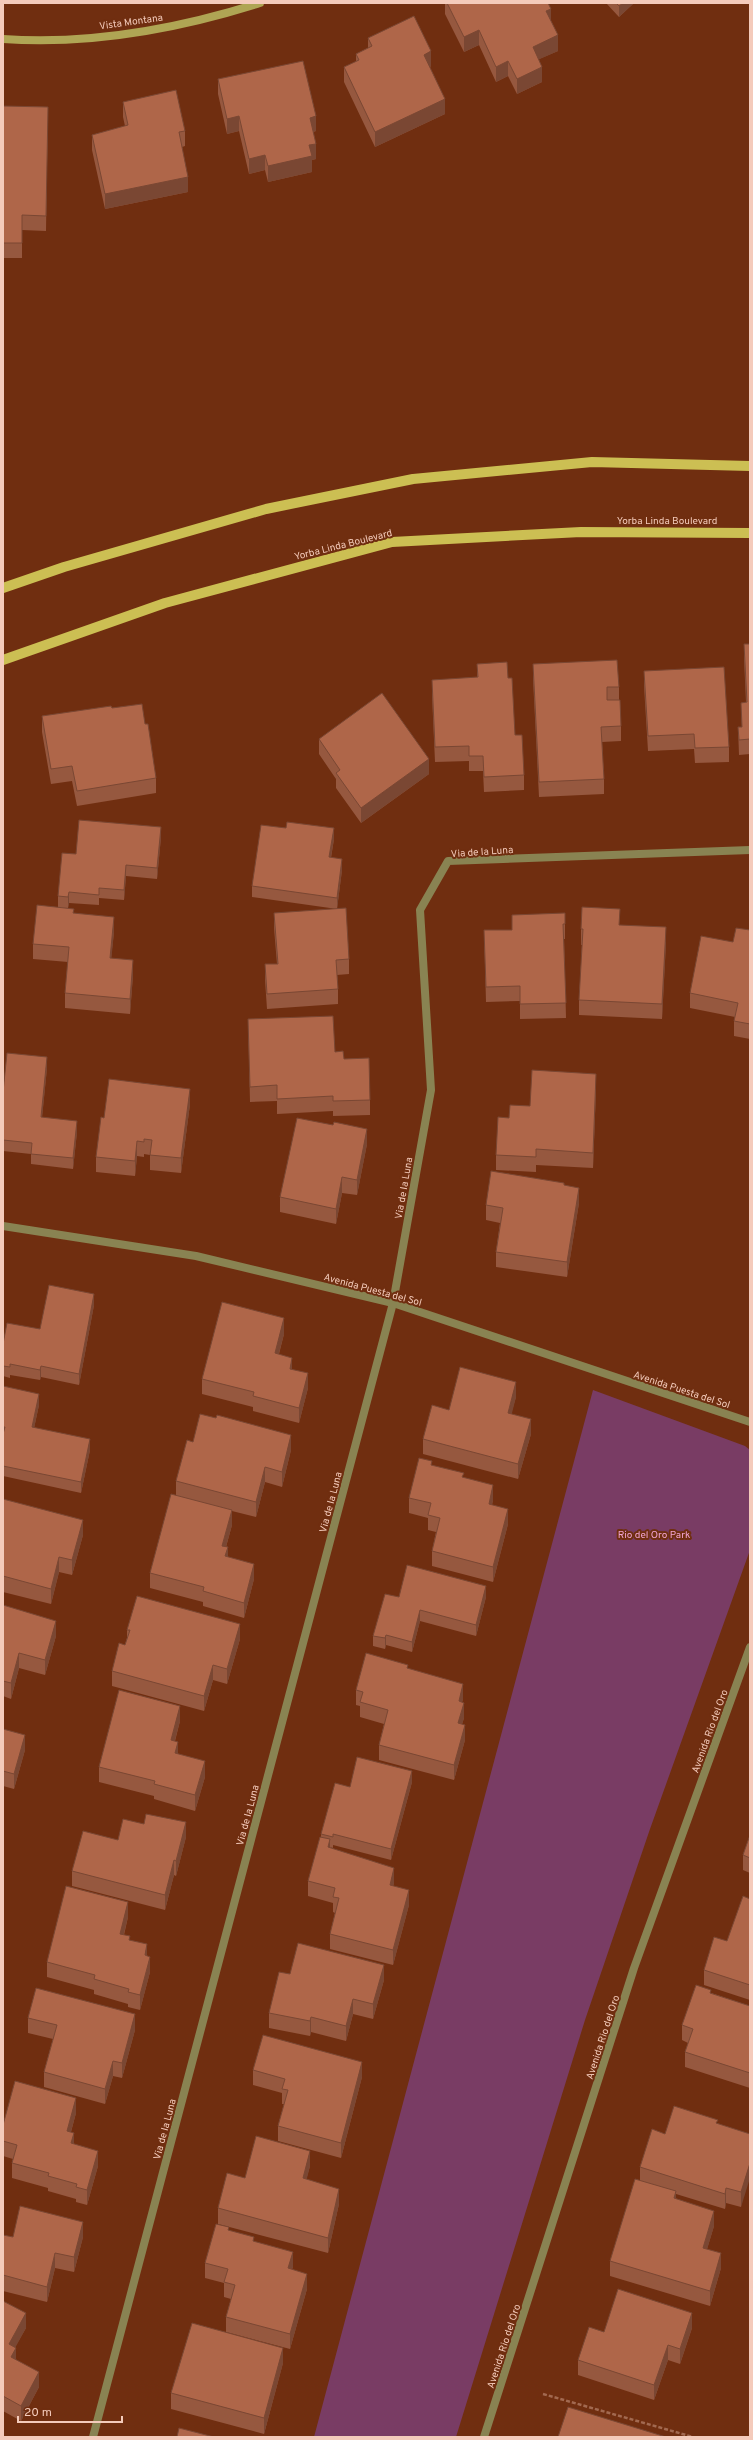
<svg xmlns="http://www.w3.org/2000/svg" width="753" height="2440" viewBox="0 0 753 2440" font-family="Overpass,sans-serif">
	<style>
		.green { fill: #793c64 }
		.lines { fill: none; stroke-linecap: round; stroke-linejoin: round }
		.path { stroke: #a26950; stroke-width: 2.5; stroke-dasharray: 4 2; stroke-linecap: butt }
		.street { stroke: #898352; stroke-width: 8 }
		.secondary { stroke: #afa554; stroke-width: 8 }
		.primary { stroke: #ccbf53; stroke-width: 10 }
		.wall { fill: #96583f }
		.shaded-wall { fill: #7a4733 }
		.building { fill: #af6649; stroke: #7a4733 }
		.labels { text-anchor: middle; stroke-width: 4; stroke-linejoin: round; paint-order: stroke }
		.street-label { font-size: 10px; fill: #f4cbbb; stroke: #702e10 }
		.park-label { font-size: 10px; fill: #f1a4d4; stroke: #702e10 }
	</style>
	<rect width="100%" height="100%" fill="#702e10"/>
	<!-- green -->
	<polygon class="green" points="593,1390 745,1446 750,1450 750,1550 650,1829 585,2020 456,2437 314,2437"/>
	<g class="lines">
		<!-- path -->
		<polyline class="path" points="543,2394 693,2437"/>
		<!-- street -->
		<g class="street">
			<polyline points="3,1226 196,1256 393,1303 750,1422"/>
			<polyline points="93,2437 393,1303 431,1090 420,910 448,861 750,850"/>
			<polyline points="484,2437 634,1968 750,1647"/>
		</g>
		<!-- secondary -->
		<path class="secondary" d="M3,39C89,45 178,29 260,3"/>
		<!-- primary -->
		<g class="primary">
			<polyline points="3,588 64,567 266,509 413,479 592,462 750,466"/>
			<polyline points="3,660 165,603 392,542 581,532 750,533"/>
		</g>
	</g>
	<!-- wall -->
	<g class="wall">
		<polygon points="445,3 548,3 551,21 558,51 539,59 542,82 517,94 508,76 496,82 479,45 464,52 445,14"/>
		<polygon points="606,3 634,3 619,17"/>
		<polygon points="368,38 431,66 430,67 445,114 375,147 344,82 344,67 356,62 356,54 368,48"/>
		<polygon points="218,79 316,131 313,132 316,159 312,160 312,172 268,182 265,170 249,174 239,131 227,134 218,94"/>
		<polygon points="123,102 185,131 185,146 182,147 188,192 105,209 92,150 92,135 125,126 123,117"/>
		<polygon points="3,106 48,107 46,231 22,230 22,258 3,258"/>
		<polygon points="744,644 750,644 750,754 739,755 738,727 742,727 741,703 746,702 744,659"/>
		<polygon points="477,664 508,678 515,735 524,775 524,790 484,792 483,771 469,771 469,761 435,762 432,695 432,680 477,678"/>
		<polygon points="533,664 619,687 619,700 621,726 621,741 602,742 604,779 604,794 539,797 533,679"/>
		<polygon points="644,671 729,747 729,762 695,763 694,749 648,751 644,686"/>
		<polygon points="112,708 145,724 156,778 156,793 77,806 72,781 51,784 42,732 42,716"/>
		<polygon points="319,739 429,774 361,823 336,788 336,779 319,754"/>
		<polygon points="161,837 157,879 126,876 124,900 99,898 99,905 69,903 68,908 74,913 114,932 111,958 133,975 130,1014 65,1008 65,993 68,962 33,959 33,944 58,907 58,896 76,854"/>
		<polygon points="334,839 331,858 342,870 337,909 252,897 252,886"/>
		<polygon points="274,913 349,959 349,974 337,975 338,989 338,1004 267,1009 265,980 265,964 277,964 274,928"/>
		<polygon points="565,913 565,939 564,939 566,1018 520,1019 520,1001 486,1002 484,930 512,930"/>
		<polygon points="620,925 666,942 662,1019 579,1015 579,1000 582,945 581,945 581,929"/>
		<polygon points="750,930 750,1039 734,1036 734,1021 735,1017 690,1008 690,993 733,942"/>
		<polygon points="248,1019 335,1052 344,1059 370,1100 370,1115 333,1116 333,1111 277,1114 277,1101 250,1102"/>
		<polygon points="47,1068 42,1117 77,1132 73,1169 31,1164 31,1154 3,1151 3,1092"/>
		<polygon points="596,1089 593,1168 536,1165 536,1172 496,1170 496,1155 509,1118"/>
		<polygon points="190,1104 181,1173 150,1170 150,1155 144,1154 144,1157 137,1156 135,1176 96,1172 96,1157 104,1118"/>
		<polygon points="367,1144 357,1195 342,1193 336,1224 280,1212 280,1197"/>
		<polygon points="564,1185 579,1203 567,1277 496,1267 496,1252 500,1223 486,1220 486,1205"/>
		<polygon points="94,1305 79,1385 41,1377 40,1380 10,1375 10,1378 3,1376 3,1344 40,1329"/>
		<polygon points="284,1334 279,1354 292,1369 308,1388 299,1423 253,1411 253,1407 202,1394 202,1379"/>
		<polygon points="3,1386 39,1405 34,1428 90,1450 81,1493 3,1476"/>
		<polygon points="516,1397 511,1414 531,1434 518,1479 423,1454 423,1439 449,1410"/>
		<polygon points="193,1442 291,1450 282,1487 265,1482 256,1517 232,1511 232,1525 226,1547 228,1557 254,1579 244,1618 203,1606 203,1602 150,1588 150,1573 176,1495 176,1481"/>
		<polygon points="432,1465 464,1478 493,1500 492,1505 508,1524 493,1582 432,1566 432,1551 436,1532 428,1530 428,1518 409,1513 409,1498"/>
		<polygon points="3,1499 83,1535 72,1575 59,1572 51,1604 3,1592"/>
		<polygon points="399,1597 486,1597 476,1636 420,1621 412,1652 386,1645 385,1649 373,1646 373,1636"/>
		<polygon points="3,1605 56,1636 45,1675 19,1668 11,1699 3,1696"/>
		<polygon points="127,1630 240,1639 227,1684 213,1680 204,1711 112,1686 112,1671 125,1645 127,1638"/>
		<polygon points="408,1669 463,1699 462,1702 464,1718 462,1724 465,1740 454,1780 379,1760 379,1745 384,1724 360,1717 360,1706 356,1705 356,1690"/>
		<polygon points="180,1721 175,1741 178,1754 205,1777 195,1811 154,1799 154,1796 99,1782 99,1767"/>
		<polygon points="3,1729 25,1750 14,1789 3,1786"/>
		<polygon points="412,1782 391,1860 333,1845 333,1848 330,1847 394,1883 393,1886 409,1905 393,1965 330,1949 330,1934 335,1913 333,1912 333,1903 308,1896 308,1881 321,1837 321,1834 350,1787"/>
		<polygon points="750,1835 750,1873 743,1870 743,1855"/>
		<polygon points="186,1837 176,1876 174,1875 165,1910 72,1886 72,1871 118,1840"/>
		<polygon points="750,1899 750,2000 704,1985 704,1970 727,1941"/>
		<polygon points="128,1917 124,1935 147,1956 150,1972 140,2010 128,2007 128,2004 94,1994 94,1990 47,1977 47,1962"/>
		<polygon points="290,1974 384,1980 373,2019 353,2014 346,2041 311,2032 310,2036 269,2028 269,2013"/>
		<polygon points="711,1993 750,2006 750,2088 685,2067 685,2052 688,2043 682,2040 682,2025"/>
		<polygon points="28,2018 135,2030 122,2078 113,2076 105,2104 44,2087 44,2072 53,2039 28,2033"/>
		<polygon points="253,2070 362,2077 341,2158 278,2141 278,2126 284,2104 282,2104 282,2093 253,2085"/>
		<polygon points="76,2113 71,2132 74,2144 98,2166 87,2205 76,2202 76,2199 48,2191 48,2188 12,2178 12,2163 13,2159 3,2156 3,2125"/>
		<polygon points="718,2124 750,2134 741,2207 726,2203 725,2209 676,2194 676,2199 714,2226 707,2249 721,2268 710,2306 610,2276 610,2261 640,2180 640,2167 665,2134"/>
		<polygon points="310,2166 306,2180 339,2204 328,2253 218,2224 218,2208 245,2178"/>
		<polygon points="229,2230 254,2241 293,2267 292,2269 307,2289 290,2349 226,2332 226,2317 231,2299 224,2297 224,2283 205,2278 205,2263"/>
		<polygon points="3,2235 13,2237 83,2237 74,2272 55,2268 47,2302 3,2291"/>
		<polygon points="3,2301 26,2328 15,2347 16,2360 39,2387 21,2421 3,2411"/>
		<polygon points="692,2328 680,2364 668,2360 654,2400 578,2375 578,2360 604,2332"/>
		<polygon points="283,2363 264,2434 171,2409 171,2393"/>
	</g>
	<!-- shaded-wall -->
	<g class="shaded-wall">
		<polygon points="623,3 634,3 619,17 619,6"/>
		<polygon points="551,9 551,24 546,11"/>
		<polygon points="479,30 479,45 464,52 464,37"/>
		<polygon points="558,35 558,51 533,62 533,47"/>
		<polygon points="431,51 431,66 424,70 424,55"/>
		<polygon points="508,61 508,76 496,82 496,67"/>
		<polygon points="542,67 542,82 517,94 517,79"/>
		<polygon points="445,99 445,114 375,147 375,132"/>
		<polygon points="239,116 239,131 227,134 227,119"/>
		<polygon points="316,116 316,131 310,133 310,118"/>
		<polygon points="316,144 316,159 312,160 312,172 268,182 268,166 309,145"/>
		<polygon points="265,155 265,170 249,174 249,159"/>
		<polygon points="188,177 188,192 105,209 105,194"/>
		<polygon points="429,759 429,774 361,823 361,808"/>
		<polygon points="161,827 161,837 157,879 157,868"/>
		<polygon points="334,828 334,839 329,868 329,857"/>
		<polygon points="342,859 342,870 337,909 337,898"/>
		<polygon points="126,865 126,876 124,900 124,890"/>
		<polygon points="69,892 69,903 68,908 68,897"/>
		<polygon points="114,917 114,932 110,973 110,958"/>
		<polygon points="666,927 666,942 662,1019 662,1004"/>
		<polygon points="133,960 133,975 130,1014 130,999"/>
		<polygon points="47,1057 47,1068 41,1128 41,1117"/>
		<polygon points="596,1074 596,1089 593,1168 593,1153"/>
		<polygon points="190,1089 190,1104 181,1173 181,1158"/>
		<polygon points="77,1121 77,1132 73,1169 73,1158"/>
		<polygon points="367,1129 367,1144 357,1195 357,1180"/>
		<polygon points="137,1141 137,1156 135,1176 135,1161"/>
		<polygon points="342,1177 342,1193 336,1224 336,1209"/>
		<polygon points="579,1188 579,1203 567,1277 567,1262"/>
		<polygon points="94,1294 94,1305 79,1385 79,1374"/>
		<polygon points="284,1318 284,1334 275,1368 275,1353"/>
		<polygon points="292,1358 292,1373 290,1369"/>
		<polygon points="41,1366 41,1377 40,1380 40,1370"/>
		<polygon points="308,1373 308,1388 299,1423 299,1408"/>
		<polygon points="516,1382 516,1397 508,1429 508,1413"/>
		<polygon points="39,1394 39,1405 32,1438 32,1427"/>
		<polygon points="531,1419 531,1434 518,1479 518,1464"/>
		<polygon points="291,1435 291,1450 282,1487 282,1472"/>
		<polygon points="90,1439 90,1450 81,1493 81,1482"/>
		<polygon points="265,1467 265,1482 256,1517 256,1502"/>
		<polygon points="493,1485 493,1500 489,1519 489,1504"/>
		<polygon points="508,1509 508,1524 493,1582 493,1567"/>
		<polygon points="232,1510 232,1525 222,1561 222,1546"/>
		<polygon points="83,1520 83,1535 72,1575 72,1560"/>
		<polygon points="228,1547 228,1563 225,1556"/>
		<polygon points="59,1557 59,1572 51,1604 51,1589"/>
		<polygon points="254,1564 254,1579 244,1618 244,1603"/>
		<polygon points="486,1586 486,1597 476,1636 476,1625"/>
		<polygon points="420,1610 420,1621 412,1652 412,1642"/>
		<polygon points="56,1621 56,1636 45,1675 45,1660"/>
		<polygon points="240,1624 240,1639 227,1684 227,1669"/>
		<polygon points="386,1635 386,1645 385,1649 385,1638"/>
		<polygon points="19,1653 19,1668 11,1699 11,1683"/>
		<polygon points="213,1665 213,1680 204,1711 204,1696"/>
		<polygon points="463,1684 463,1699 459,1717 459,1701"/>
		<polygon points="464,1703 464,1718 458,1738 458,1723"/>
		<polygon points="180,1706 180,1721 171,1755 171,1740"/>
		<polygon points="465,1725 465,1740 454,1780 454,1765"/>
		<polygon points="25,1735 25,1750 14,1789 14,1774"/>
		<polygon points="178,1742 178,1757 175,1753"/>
		<polygon points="205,1761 205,1777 195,1811 195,1795"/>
		<polygon points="412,1771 412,1782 391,1860 391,1849"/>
		<polygon points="186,1822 186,1837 176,1876 176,1861"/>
		<polygon points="330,1839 330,1854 328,1847"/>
		<polygon points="174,1860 174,1875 165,1910 165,1895"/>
		<polygon points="394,1868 394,1883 390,1900 390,1885"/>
		<polygon points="409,1890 409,1905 393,1965 393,1950"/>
		<polygon points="128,1902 128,1917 120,1949 120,1934"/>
		<polygon points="147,1944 147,1959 145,1955"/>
		<polygon points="150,1957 150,1972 140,2010 140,1995"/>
		<polygon points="384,1965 384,1980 373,2019 373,2004"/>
		<polygon points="353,1999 353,2014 346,2041 346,2026"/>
		<polygon points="135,2014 135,2030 122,2078 122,2063"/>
		<polygon points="311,2017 311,2032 310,2036 310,2021"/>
		<polygon points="113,2061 113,2076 105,2104 105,2089"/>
		<polygon points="362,2062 362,2077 341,2158 341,2143"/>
		<polygon points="76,2098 76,2113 67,2146 67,2131"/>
		<polygon points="74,2133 74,2148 71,2143"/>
		<polygon points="98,2151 98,2166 87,2205 87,2190"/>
		<polygon points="310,2151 310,2166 303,2194 303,2178"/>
		<polygon points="750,2163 750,2178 741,2207 741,2192"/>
		<polygon points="726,2188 726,2203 725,2209 725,2194"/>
		<polygon points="339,2189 339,2204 328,2253 328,2238"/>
		<polygon points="676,2191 676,2206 674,2198"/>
		<polygon points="714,2211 714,2226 703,2263 703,2248"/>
		<polygon points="83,2222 83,2237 74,2272 74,2257"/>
		<polygon points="293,2252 293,2267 288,2283 288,2268"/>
		<polygon points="55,2253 55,2268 47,2302 47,2287"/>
		<polygon points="721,2253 721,2268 710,2306 710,2291"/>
		<polygon points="307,2274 307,2289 290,2349 290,2334"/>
		<polygon points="26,2313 26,2328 9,2359 9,2344"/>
		<polygon points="692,2313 692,2328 680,2364 680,2349"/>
		<polygon points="668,2345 668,2360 654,2400 654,2385"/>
		<polygon points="16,2348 16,2363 11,2357"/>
		<polygon points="283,2348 283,2363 264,2434 264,2418"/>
		<polygon points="39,2372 39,2387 21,2421 21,2406"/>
	</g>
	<!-- building -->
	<g class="building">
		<polygon points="447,3 548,3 551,9 546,11 558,35 533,47 542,67 517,79 508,61 496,67 479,30 464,37"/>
		<polygon points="616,3 623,3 619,6"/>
		<polygon points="414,16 431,51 424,55 445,99 375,132 344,67 359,60 356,54 372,46 368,38"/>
		<polygon points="303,61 316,116 310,118 316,144 309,145 312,156 268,166 265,155 249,159 239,116 227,119 218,79"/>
		<polygon points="176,90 185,131 179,132 188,177 105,194 92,135 128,125 123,102"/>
		<polygon points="3,106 48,107 46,216 22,215 22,243 3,243"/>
		<polygon points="744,644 750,644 750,739 739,740 738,727 742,727 741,703 747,702"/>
		<polygon points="617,660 619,687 607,687 607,700 620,700 621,726 601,727 604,779 539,782 533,664"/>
		<polygon points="507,662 508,678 512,678 515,735 522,735 524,775 484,777 483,756 469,756 469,746 435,747 432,680 478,677 477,664"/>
		<polygon points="724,667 729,747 695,748 694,734 648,736 644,671"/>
		<polygon points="382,693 429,759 361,808 336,773 340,770 319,739"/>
		<polygon points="142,704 145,724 148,724 156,778 77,791 72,766 51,769 42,716 111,706 112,708"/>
		<polygon points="79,820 161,827 157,868 126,865 124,890 99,888 99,895 69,892 68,897 58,896 62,853 76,854"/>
		<polygon points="287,822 334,828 329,857 342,859 337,898 252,886 261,825 286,828"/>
		<polygon points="37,905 74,909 73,913 114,917 110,958 133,960 130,999 65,993 69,947 33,944"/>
		<polygon points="582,907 620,909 619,925 666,927 662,1004 579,1000 583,929 581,929"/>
		<polygon points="346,908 349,959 336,960 338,989 267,994 265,964 278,964 274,913"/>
		<polygon points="565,913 565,924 563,924 566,1003 520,1004 520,986 486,987 484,930 512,930 512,915"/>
		<polygon points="736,928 750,930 750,1024 734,1021 738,1003 690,993 701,936 733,942"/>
		<polygon points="333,1016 335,1052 343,1051 344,1059 369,1058 370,1100 333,1101 333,1096 277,1099 277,1085 250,1087 248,1019"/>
		<polygon points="7,1053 47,1057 41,1117 77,1121 73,1158 31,1154 32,1143 3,1140 3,1092"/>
		<polygon points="532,1070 596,1074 593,1153 536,1149 536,1157 496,1155 498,1117 509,1118 510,1105 530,1106"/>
		<polygon points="109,1079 190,1089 181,1158 150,1155 152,1140 144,1139 144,1142 137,1141 135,1161 96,1157 101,1117 104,1118"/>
		<polygon points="297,1118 333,1125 334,1122 367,1129 357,1180 342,1177 336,1209 280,1197"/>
		<polygon points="491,1171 564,1183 564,1185 579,1188 567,1262 496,1252 503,1208 486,1205"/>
		<polygon points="49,1285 94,1294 79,1374 41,1366 40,1370 10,1364 10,1367 3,1366 3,1344 7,1323 40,1329"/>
		<polygon points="222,1302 284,1318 275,1353 292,1358 290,1369 308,1373 299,1408 253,1396 254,1392 202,1379"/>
		<polygon points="460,1367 516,1382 508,1413 531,1419 518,1464 423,1439 432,1405 449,1410"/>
		<polygon points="3,1386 39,1394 32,1427 90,1439 81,1482 3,1466 3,1434 5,1427 3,1427"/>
		<polygon points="200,1414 216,1418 217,1415 291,1435 282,1472 265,1467 256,1502 176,1481 187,1440 193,1442"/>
		<polygon points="419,1458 432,1461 431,1465 464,1473 462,1477 493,1485 489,1504 508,1509 493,1567 432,1551 440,1518 428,1515 431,1503 409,1498"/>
		<polygon points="171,1494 232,1510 222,1546 228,1547 225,1556 254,1564 244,1603 203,1591 204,1587 150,1573"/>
		<polygon points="3,1499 83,1520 72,1560 59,1557 51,1589 3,1576"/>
		<polygon points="407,1565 486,1586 476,1625 420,1610 412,1642 386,1635 385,1638 373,1636 385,1594 399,1597"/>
		<polygon points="137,1596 240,1624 227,1669 213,1665 204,1696 112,1671 119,1643 125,1645 130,1630 127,1630"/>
		<polygon points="3,1605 56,1621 45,1660 19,1653 11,1683 3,1681"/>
		<polygon points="366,1653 408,1665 407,1668 463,1684 459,1701 464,1703 458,1723 465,1725 454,1765 379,1745 388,1710 360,1702 363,1692 356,1690"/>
		<polygon points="119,1690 180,1706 171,1740 178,1742 175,1753 205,1761 195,1795 154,1784 155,1781 99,1767"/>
		<polygon points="3,1729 25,1735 14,1774 3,1771"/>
		<polygon points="357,1757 412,1771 391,1849 333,1834 333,1837 321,1834 335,1783 350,1787"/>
		<polygon points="146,1814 186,1822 176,1861 174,1860 165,1895 72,1871 83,1831 118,1840 123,1819 144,1824"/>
		<polygon points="750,1835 750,1858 743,1855"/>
		<polygon points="320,1837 330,1839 328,1847 394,1868 390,1885 409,1890 393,1950 330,1934 339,1898 333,1897 335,1888 308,1881"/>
		<polygon points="66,1886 128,1902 120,1934 130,1936 129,1940 147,1944 145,1955 150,1957 140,1995 128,1992 129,1989 94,1979 95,1975 47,1962"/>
		<polygon points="743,1896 750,1899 750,1985 704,1970 714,1937 727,1941"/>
		<polygon points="298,1943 384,1965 373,2004 353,1999 346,2026 311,2017 310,2021 269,2013 279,1972 290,1974"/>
		<polygon points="696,1985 711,1990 710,1993 750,2006 750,2073 685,2052 693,2029 682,2025"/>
		<polygon points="36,1988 135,2014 122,2063 113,2061 105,2089 44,2072 57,2025 28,2018"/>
		<polygon points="263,2035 362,2062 341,2143 278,2126 288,2090 282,2089 285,2079 253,2070"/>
		<polygon points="15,2081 76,2098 67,2131 74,2133 71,2143 98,2151 87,2190 76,2187 77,2184 48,2176 49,2173 12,2163 17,2145 3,2141 3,2125"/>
		<polygon points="674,2106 718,2120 716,2123 750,2134 750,2163 741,2192 726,2188 725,2194 640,2167 652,2129 665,2134"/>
		<polygon points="256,2136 310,2151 303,2178 339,2189 328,2238 218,2208 227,2173 245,2178"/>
		<polygon points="635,2179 676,2191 674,2198 714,2211 703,2248 721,2253 710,2291 610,2261"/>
		<polygon points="20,2206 83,2222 74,2257 55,2253 47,2287 3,2275 3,2235 13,2237"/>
		<polygon points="216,2224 229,2227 228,2230 254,2237 253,2241 293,2252 288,2268 307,2274 290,2334 226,2317 235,2285 224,2282 228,2269 205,2263"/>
		<polygon points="618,2289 692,2313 680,2349 668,2345 654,2385 578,2360 589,2327 604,2332"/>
		<polygon points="3,2301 26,2313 9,2344 16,2348 11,2357 39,2372 21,2406 3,2396"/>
		<polygon points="192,2323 283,2348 264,2418 171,2393"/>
		<polygon points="568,2407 666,2437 558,2437"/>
		<polygon points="179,2428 214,2437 177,2437"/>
	</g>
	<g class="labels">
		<!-- street labels -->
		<g class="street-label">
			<text transform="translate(131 21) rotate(-8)" y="4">Vista Montana</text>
			<text x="667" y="524">Yorba Linda Boulevard</text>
			<text transform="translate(343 544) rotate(-14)" y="4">Yorba Linda Boulevard</text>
			<text transform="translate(482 851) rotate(-4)" y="4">Via de la Luna</text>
			<text transform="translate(403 1188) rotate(-80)" y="4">Via de la Luna</text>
			<text transform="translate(373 1289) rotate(15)" y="4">Avenida Puesta del Sol</text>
			<text transform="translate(682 1389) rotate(18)" y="4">Avenida Puesta del Sol</text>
			<text transform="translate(330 1502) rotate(-75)" y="4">Via de la Luna</text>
			<text transform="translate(709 1731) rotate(-70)" y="4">Avenida Rio del Oro</text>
			<text transform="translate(247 1815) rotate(-75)" y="4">Via de la Luna</text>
			<text transform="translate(602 2037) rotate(-72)" y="4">Avenida Rio del Oro</text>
			<text transform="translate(164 2129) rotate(-75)" y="4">Via de la Luna</text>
			<text transform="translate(503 2346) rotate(-72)" y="4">Avenida Rio del Oro</text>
		</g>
		<!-- park labels -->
		<g class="park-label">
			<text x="654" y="1538">Rio del Oro Park</text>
		</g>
	</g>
	<!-- border -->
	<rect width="753" height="2440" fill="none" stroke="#f4cbbb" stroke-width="8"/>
	<!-- scale -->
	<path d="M18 2416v6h104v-6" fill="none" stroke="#f4cbbb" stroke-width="2"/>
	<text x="24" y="2416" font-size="12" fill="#f4cbbb" stroke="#702e10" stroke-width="3" paint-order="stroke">20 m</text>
</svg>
